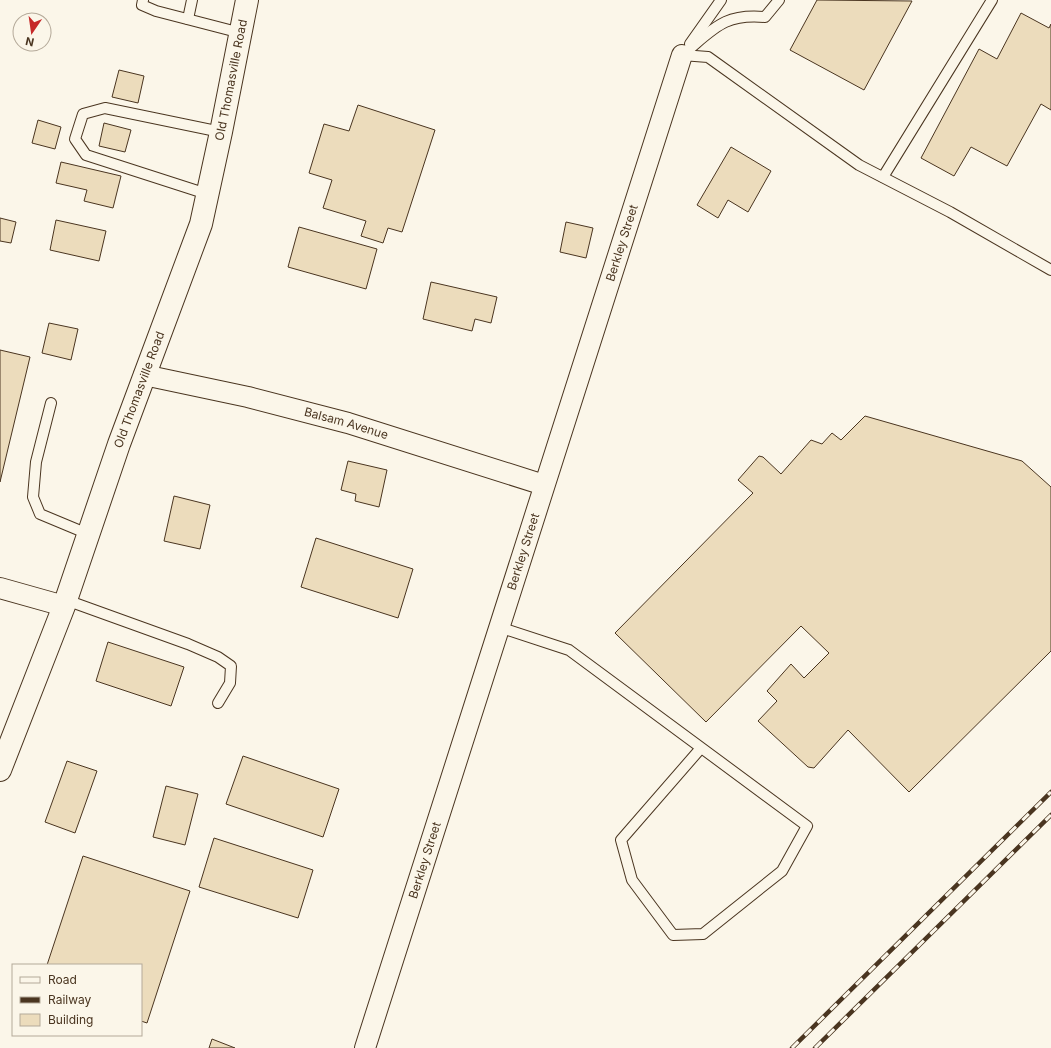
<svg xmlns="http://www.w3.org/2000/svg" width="1051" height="1048" viewBox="0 0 1051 1048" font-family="Inter,sans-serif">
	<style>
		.building { fill: #ecdcbc; stroke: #4a3520 }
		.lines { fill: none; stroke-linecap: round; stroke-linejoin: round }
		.lane-casing { stroke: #4a3520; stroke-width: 12 }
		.street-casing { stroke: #4a3520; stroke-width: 22 }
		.secondary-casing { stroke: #4a3520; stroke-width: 24 }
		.lane { stroke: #fbf6e9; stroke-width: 10 }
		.street { stroke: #fbf6e9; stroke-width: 20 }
		.secondary { stroke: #fbf6e9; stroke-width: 22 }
		.rail-casing { stroke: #4a3520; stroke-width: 4.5 }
		.rail { stroke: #fbf6e9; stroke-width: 3; stroke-dasharray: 9; stroke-linecap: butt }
		.labels { text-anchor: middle; stroke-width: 3; stroke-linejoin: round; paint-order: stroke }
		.street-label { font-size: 12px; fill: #4a3520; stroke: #fbf6e9 }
	</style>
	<rect width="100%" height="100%" fill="#fbf6e9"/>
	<!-- building -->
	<g class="building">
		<polygon points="817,0 912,1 864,90 790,50"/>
		<polygon points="1021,13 1049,28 1051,24 1051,110 1041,104 1007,166 971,147 954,176 921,158 979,49 997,59"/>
		<polygon points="119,70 144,76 138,103 112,97"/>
		<polygon points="358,105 435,130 402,232 388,228 383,243 361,236 366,221 323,208 332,180 309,173 324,124 349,131"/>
		<polygon points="38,120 61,127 55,149 32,143"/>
		<polygon points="104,123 131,130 125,152 99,146"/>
		<polygon points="731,147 771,171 748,212 728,200 718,218 697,205"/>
		<polygon points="61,162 121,176 113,208 84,201 87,190 56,183"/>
		<polygon points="0,218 16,222 11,243 0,241"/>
		<polygon points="56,220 106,231 99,261 50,250"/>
		<polygon points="566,222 593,228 586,258 560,252"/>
		<polygon points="299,227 377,249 366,289 288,267"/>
		<polygon points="431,282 497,297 491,323 475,319 472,331 423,319"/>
		<polygon points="49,323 78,329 71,360 42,353"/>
		<polygon points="0,350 30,357 0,482"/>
		<polygon points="865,416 1022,461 1051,487 1051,651 909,792 848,730 814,768 808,767 758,721 777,701 767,691 791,664 804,678 829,653 801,626 706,722 615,633 753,493 738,480 759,456 763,457 781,474 811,440 822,444 832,433 841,440"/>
		<polygon points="348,461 387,470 379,507 355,501 356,494 341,490"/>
		<polygon points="174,496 210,505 200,549 164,541"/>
		<polygon points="316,538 413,569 398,618 301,587"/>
		<polygon points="108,642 184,667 171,706 96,681"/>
		<polygon points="243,756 339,789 323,837 226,804"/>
		<polygon points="67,761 97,771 75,833 45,822"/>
		<polygon points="166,786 198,794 185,845 153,837"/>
		<polygon points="214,838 313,870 298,918 199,887"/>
		<polygon points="83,856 190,891 147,1023 141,1021 141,965 47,965"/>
		<polygon points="212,1039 235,1048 209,1048"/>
	</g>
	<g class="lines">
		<defs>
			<g id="lane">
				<polyline points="143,0 142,5 156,11 241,33"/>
				<polyline points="188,19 192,0"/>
				<polyline points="690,44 721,0"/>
				<polyline points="682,55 708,57 859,165 950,212 1051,270"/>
				<path d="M682,55C713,30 723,13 765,17L779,0"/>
				<polyline points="883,177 992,0"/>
				<polyline points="207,194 86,155 75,139 83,114 105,108 221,132"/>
				<polyline points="51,403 36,462 33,497 40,514 88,534"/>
				<polyline points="66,600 188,644 218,657 231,666 230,683 218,703"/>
				<polyline points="499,627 569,650 807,826 782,871 703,934 673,935 632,880 621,840 701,748"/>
			</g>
			<g id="street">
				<path id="s1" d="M144,375L248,397L348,423L544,485"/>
				<polyline points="0,588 64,606"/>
				<path id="s2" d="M365,1048L682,55"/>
			</g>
			<g id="secondary">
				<path id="s3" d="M0,770L64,606L119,444L201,224L221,132L247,0"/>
			</g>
		</defs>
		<!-- lane casing -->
		<use href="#lane" class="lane-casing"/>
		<!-- street casing -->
		<use href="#street" class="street-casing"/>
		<!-- secondary casing -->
		<use href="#secondary" class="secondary-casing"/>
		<!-- lane -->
		<use href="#lane" class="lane"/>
		<!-- street -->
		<use href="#street" class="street"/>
		<!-- secondary -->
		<use href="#secondary" class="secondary"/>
		<defs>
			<g id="rail">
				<polyline points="792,1048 1051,792"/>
				<polyline points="815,1048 1051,815"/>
			</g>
		</defs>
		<!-- rail casing -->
		<use href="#rail" class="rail-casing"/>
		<!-- rail -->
		<use href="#rail" class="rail"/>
	</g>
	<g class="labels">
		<!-- street labels -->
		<g class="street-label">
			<text dy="4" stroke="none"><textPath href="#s3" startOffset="729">Old Thomasville Road</textPath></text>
			<text dy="4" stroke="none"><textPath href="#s2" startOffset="845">Berkley Street</textPath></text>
			<text dy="4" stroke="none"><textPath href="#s3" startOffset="405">Old Thomasville Road</textPath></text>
			<text dy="4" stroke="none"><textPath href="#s1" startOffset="208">Balsam Avenue</textPath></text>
			<text dy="4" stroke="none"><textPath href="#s2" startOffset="521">Berkley Street</textPath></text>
			<text dy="4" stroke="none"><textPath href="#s2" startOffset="197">Berkley Street</textPath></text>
		</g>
	</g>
	<!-- legend -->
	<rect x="12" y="964" width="130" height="72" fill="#fbf6e9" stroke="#b4a999"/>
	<rect x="20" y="977" width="20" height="6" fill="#fbf6e9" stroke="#b4a999"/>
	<text x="48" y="984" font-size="12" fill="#4a3520">Road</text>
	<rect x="20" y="997" width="20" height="6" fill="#4a3520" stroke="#b4a999"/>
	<text x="48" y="1004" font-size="12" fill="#4a3520">Railway</text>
	<rect x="20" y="1014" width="20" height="12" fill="#ecdcbc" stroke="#b4a999"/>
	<text x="48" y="1024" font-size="12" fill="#4a3520">Building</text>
	<!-- north arrow -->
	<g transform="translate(32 32) rotate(193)"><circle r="19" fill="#fbf6e9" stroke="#b4a999"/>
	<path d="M0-3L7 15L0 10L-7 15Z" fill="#c62828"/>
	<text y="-6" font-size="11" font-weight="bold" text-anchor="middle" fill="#4a3520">N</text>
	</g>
</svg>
